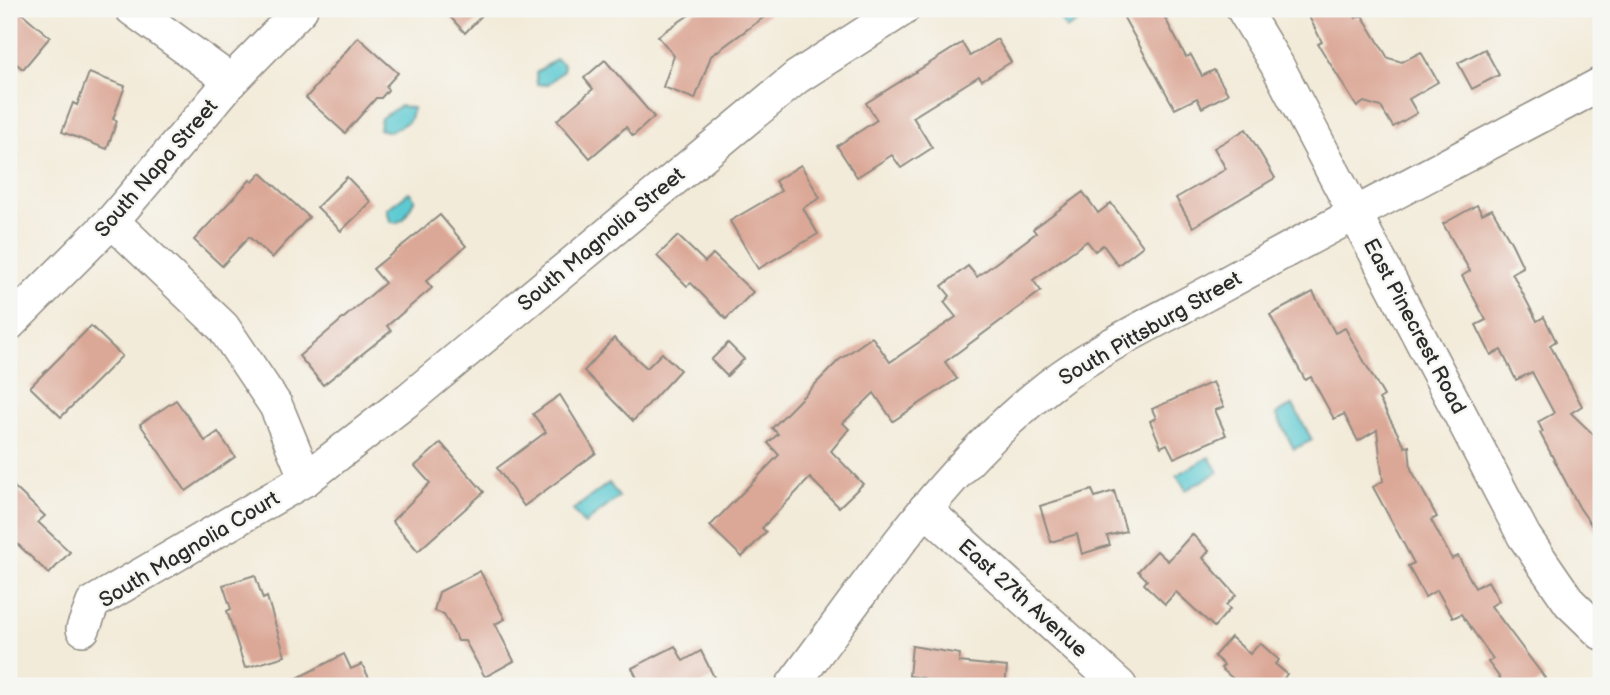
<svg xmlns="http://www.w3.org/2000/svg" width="1610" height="695" viewBox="0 0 1610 695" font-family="'Balsamiq Sans',sans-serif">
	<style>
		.water { fill: #5dcad2; stroke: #447a7e; stroke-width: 2 }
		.building { fill: #dba796 }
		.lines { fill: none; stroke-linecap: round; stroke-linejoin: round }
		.minor-casing { stroke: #8f8b82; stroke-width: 36 }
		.minor { stroke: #fff; stroke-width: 33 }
		.labels { text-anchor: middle; stroke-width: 5; stroke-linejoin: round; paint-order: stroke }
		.street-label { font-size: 21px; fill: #2b2b2b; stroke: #f6f6f2 }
	</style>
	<rect width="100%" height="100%" fill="#f6f6f2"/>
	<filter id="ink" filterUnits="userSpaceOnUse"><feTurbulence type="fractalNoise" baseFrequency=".0143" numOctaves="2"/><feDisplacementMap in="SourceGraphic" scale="14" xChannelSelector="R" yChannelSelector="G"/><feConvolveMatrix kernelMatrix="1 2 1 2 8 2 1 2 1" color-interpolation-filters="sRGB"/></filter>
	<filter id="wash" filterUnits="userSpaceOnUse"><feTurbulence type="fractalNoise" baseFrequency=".00686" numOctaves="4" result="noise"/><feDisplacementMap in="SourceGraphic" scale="28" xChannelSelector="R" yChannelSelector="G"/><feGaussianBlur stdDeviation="1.57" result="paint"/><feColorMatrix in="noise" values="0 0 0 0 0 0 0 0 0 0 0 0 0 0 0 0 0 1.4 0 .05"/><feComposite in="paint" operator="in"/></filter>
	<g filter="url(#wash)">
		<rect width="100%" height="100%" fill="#f3ebd9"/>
		<!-- water -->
		<g class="water">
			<polygon points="1054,9 1079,9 1085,18 1066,29"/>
			<polygon points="556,59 564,65 563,71 547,85 537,84 536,73"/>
			<polygon points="400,106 413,108 409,121 390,132 379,129 381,118"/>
			<polygon points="409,192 415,199 404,219 396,223 390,221 387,209"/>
			<polygon points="1293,405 1312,440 1294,449 1276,414"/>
			<polygon points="1209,457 1218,472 1186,490 1177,475"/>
			<polygon points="609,483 619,497 584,524 573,510"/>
		</g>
		<g id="blocks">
			<!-- building -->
			<g class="building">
				<polygon points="9,9 17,9 50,37 23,69 9,58"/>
				<polygon points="443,9 488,9 465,33"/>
				<polygon points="698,9 775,9 711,56 695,99 663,87 674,56 658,36"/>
				<polygon points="1119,9 1160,9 1186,57 1191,55 1202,76 1214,70 1228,94 1202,108 1197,98 1175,109"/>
				<polygon points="1305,9 1351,9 1356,18 1362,15 1388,58 1402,62 1421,52 1438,82 1409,99 1417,113 1393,127 1381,107 1364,102 1357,107 1318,44 1322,42"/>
				<polygon points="358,37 398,73 386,86 388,90 381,98 376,98 345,133 306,98"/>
				<polygon points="997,39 1011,62 982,80 979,76 913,117 932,148 901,168 892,155 857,177 837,146 877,120 866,103 962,43 970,56"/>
				<polygon points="1485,49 1499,75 1472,89 1458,63"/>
				<polygon points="605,60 654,117 633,136 626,127 590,158 557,120 593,89 584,78"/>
				<polygon points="89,73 125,86 113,119 117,121 107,149 62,132 73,103 77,105"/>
				<polygon points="1246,129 1275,178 1193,227 1176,198 1226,169 1214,148"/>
				<polygon points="801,165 820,198 803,208 818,234 758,269 730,221 781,191 775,181"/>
				<polygon points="261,173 309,217 272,258 249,237 222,266 194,240 250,180 253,182"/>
				<polygon points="347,177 371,202 341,231 317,207"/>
				<polygon points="1083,192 1098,213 1111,203 1143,246 1118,265 1103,245 1095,251 1087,241 1033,280 1041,291 945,362 957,379 893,421 874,393 843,423 849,429 831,451 863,484 839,507 810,478 762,528 766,532 742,557 710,526 779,455 768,443 778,434 772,428 839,360 872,337 890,362 956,317 944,302 950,296 942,286 968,266 977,277 1036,233 1033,229"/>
				<polygon points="1477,205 1482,214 1492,209 1512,244 1523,267 1512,273 1537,321 1544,317 1556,341 1550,345 1582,406 1571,413 1597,438 1601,458 1601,539 1579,507 1540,433 1543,432 1538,422 1554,413 1532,372 1516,380 1501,350 1491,355 1476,325 1486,320 1462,276 1470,271 1443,224"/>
				<polygon points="440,215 466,246 426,281 432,288 387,326 391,331 323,385 299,356 385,283 373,269"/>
				<polygon points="678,236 705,262 713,254 753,292 726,319 691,283 687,286 657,256"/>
				<polygon points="1313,292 1335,333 1345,328 1384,396 1379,399 1405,447 1409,446 1411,469 1437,517 1431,520 1452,559 1458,556 1475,588 1488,581 1499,601 1491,606 1545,678 1534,686 1506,686 1488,662 1493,659 1461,614 1453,618 1437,590 1425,597 1408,566 1414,563 1373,487 1383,481 1377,430 1358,441 1344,414 1334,419 1311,377 1305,380 1270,315"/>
				<polygon points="91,326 122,356 61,417 30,387"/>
				<polygon points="614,338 647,368 662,353 680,370 633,421 584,371"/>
				<polygon points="728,343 744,359 727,376 711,360"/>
				<polygon points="1213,382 1224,407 1215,410 1226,435 1174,458 1167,444 1161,447 1150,421 1156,418 1152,409"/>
				<polygon points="560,395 596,453 524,506 497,468 546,432 533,414"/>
				<polygon points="176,400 205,441 218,432 235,457 186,491 140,424"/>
				<polygon points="441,443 484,492 418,551 392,521 430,483 415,466"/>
				<polygon points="9,482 45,516 38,522 70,552 49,574 9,536"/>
				<polygon points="1092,490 1095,497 1114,491 1126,531 1107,536 1110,545 1082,554 1077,534 1051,542 1040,506"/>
				<polygon points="1192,534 1209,551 1203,558 1236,595 1226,605 1230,609 1214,627 1176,592 1165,604 1144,584 1147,580 1138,571 1157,551 1168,561"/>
				<polygon points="480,571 505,619 495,624 514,661 485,677 465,641 458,641 444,614 434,611 439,592"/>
				<polygon points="255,575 263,599 267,597 285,656 245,668 227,611 231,609 223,585"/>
				<polygon points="1231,637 1250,654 1260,643 1279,660 1275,664 1287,674 1278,686 1241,686 1221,668 1224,665 1214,656"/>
				<polygon points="675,646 683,661 701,651 714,677 697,686 641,686 632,668"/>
				<polygon points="912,646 960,654 959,662 1007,667 1005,686 923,686 924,678 909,676"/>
				<polygon points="344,654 351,669 362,664 373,686 282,686"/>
			</g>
		</g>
	</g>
	<g filter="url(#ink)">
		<use href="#blocks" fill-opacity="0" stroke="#8f8b82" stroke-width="2"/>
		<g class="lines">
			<defs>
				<g id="minor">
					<polyline points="132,9 231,81"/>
					<polyline points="1243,9 1277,65 1524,536 1570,603 1601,633"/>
					<polyline points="112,221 223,327 276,406 306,479"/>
					<polyline points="9,324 112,221 231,81 301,9"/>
					<polyline points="925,509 1120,686"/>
					<polyline points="83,629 93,603 306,479 409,399 797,77 903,9"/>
					<path d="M792,686C870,582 945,467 1049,386C1102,345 1165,317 1223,285C1348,216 1475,151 1601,84"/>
				</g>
			</defs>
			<!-- minor casing -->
			<use href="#minor" class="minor-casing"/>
			<!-- minor -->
			<use href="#minor" class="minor"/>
		</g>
	</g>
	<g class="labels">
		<!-- street labels -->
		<g class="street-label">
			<text transform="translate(156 168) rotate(-49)" y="7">South Napa Street</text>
			<text transform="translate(601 239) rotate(-40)" y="7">South Magnolia Street</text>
			<text transform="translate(1415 326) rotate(62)" y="7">East Pinecrest Road</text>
			<text transform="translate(1150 328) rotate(-30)" y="7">South Pittsburg Street</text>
			<text transform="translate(189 549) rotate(-31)" y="7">South Magnolia Court</text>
			<text transform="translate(1023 598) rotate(42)" y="7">East 27th Avenue</text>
		</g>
	</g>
	<!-- margin -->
	<rect width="1610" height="695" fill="none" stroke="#f6f6f2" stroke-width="35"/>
</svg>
